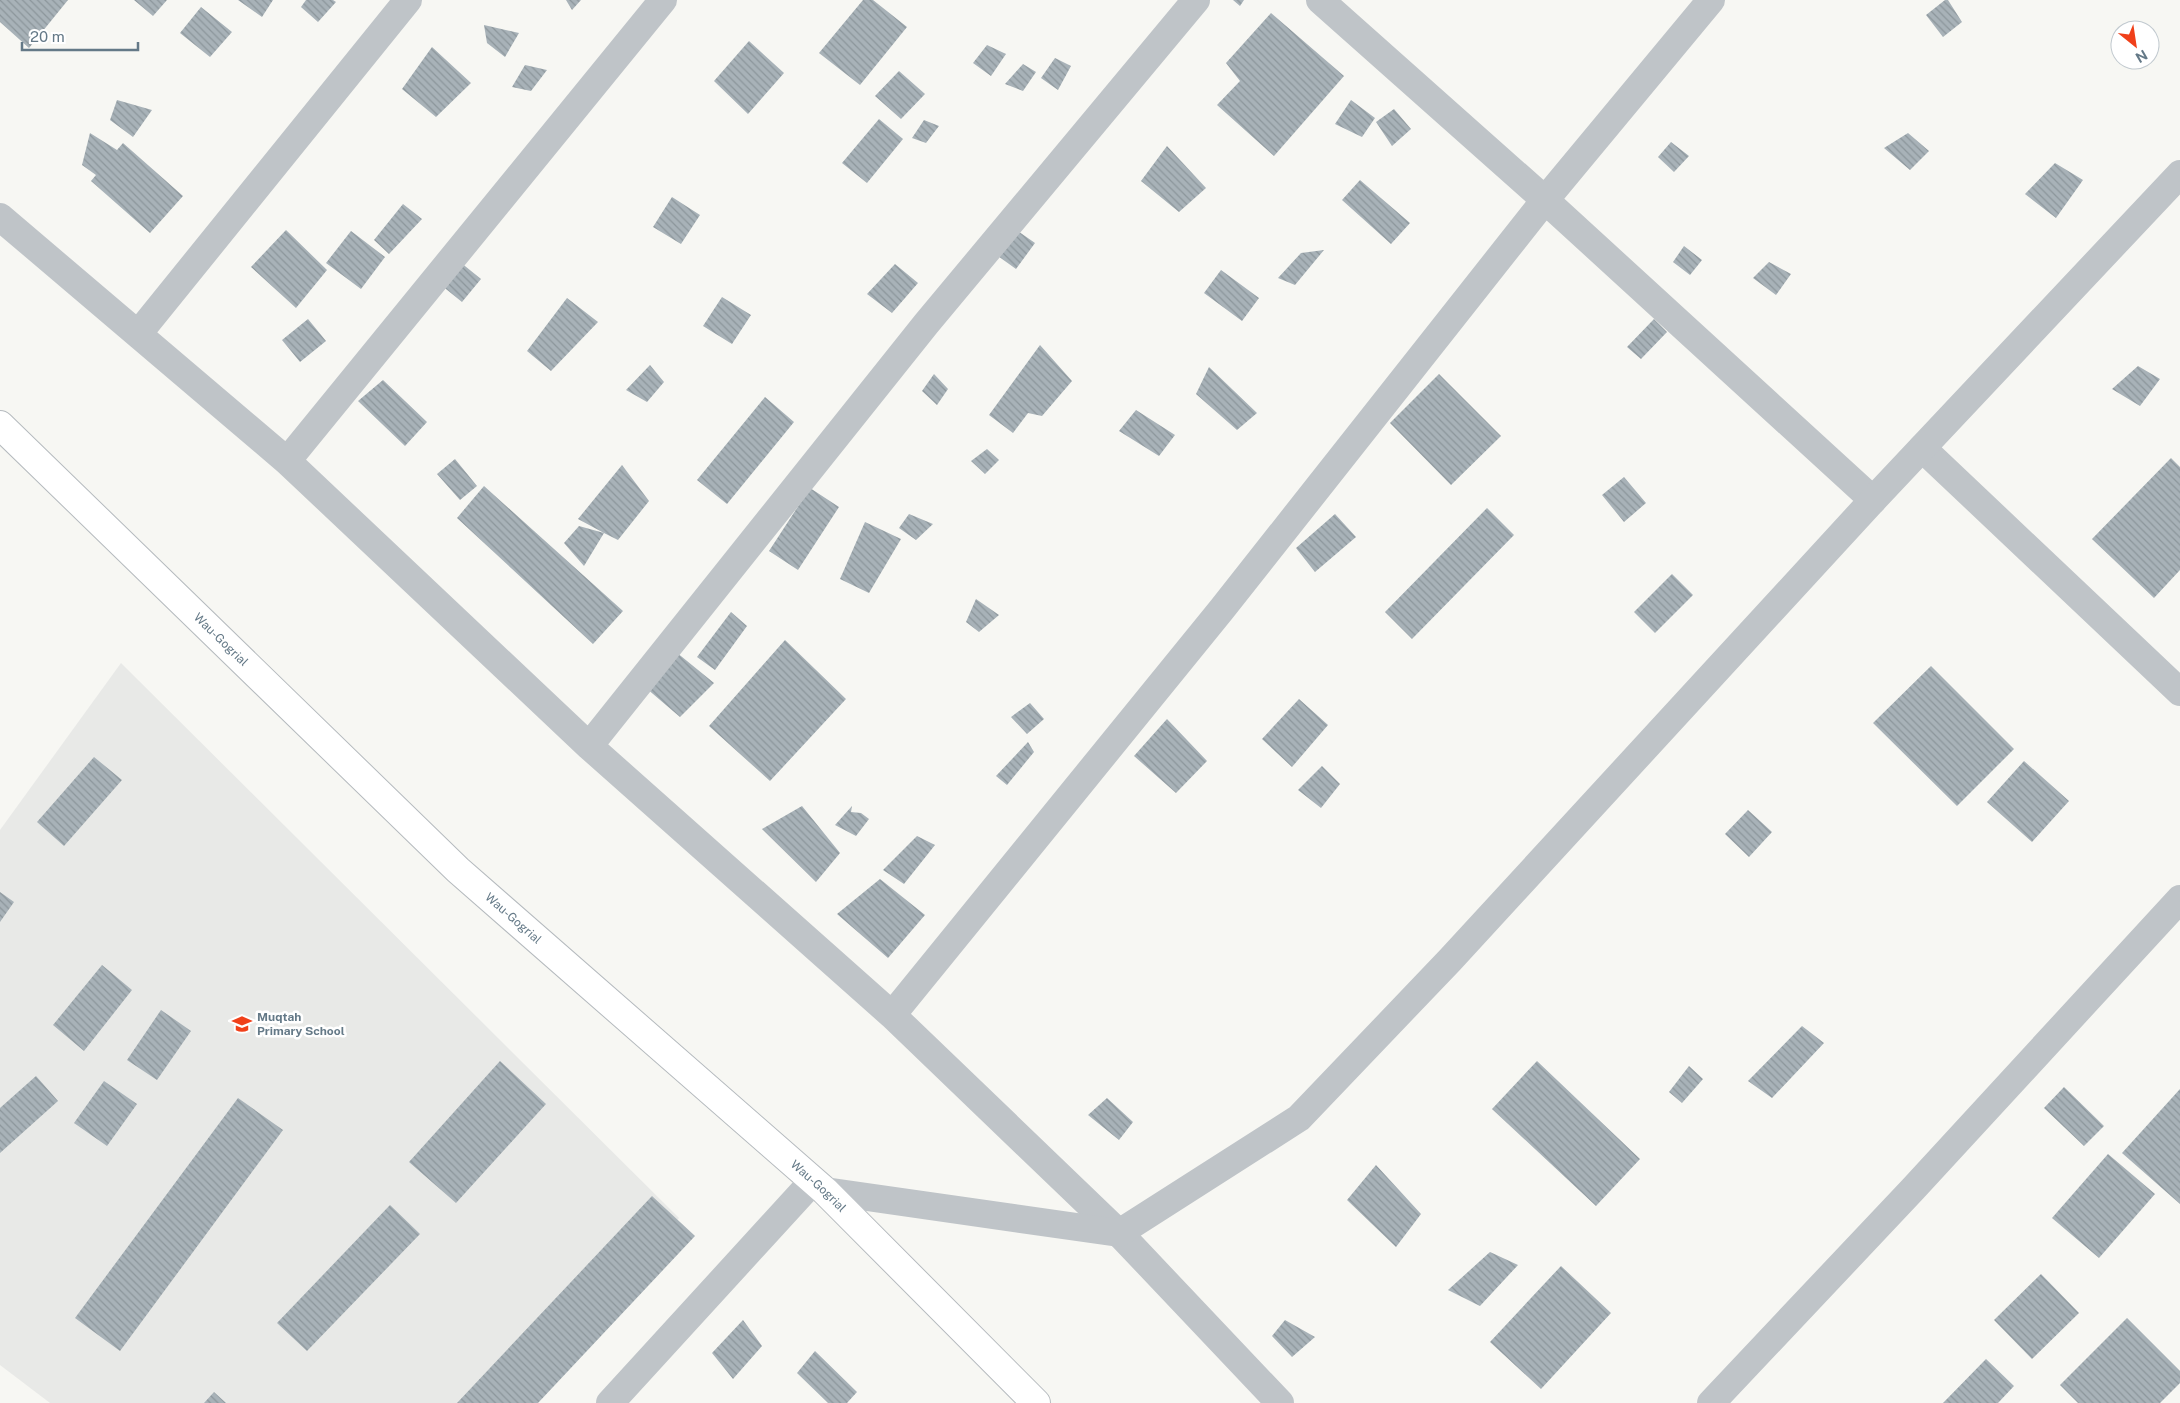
<svg xmlns="http://www.w3.org/2000/svg" width="2180" height="1403" font-family="'Public Sans',sans-serif">
  <style>
    .built { fill: #e8e9e7 }
    .building { fill: url(#building-back-hatch) }
    .lines { fill: none; stroke-linecap: round; stroke-linejoin: round }
    .primary-casing { stroke: #b5babe; stroke-width: 30 }
    .minor { stroke: #bfc4c8; stroke-width: 28 }
    .tertiary { stroke: #bfc4c8; stroke-width: 28 }
    .primary { stroke: #fff; stroke-width: 28 }
    .labels { text-anchor: middle; dominant-baseline: central; stroke-width: 5; stroke-linejoin: round; paint-order: stroke }
    .street-label { font-size: 12px; fill: #647987; stroke: #fff }
    .poi-label { font-size: 12px; font-weight: bold; fill: #647987; stroke: #fff; text-anchor: start }
  </style>
  <defs>
    <pattern id="building-back-hatch" width="6" height="6" patternUnits="userSpaceOnUse" patternTransform="scale(1.25)"><rect width="6" height="6" fill="#a8b2b8"/><path d="M-1 5l2 2M0 0l6 6M5-1l2 2" fill="none" stroke="#8c969b"/></pattern>
  </defs>
  <rect width="100%" height="100%" fill="#f7f7f3"/>
  <path class="built" d="M121 663 679 1218 509 1403H50L0 1365V830Z"/>
  <path class="building" d="M0 0H68L29 48 0 22Z
    M134 0H167L153 16Z
    M238 0H273L262 17Z
    M306 0H333L336 2 318 22 301 7Z
    M566 0H581L572 10Z
    M863 0H873L907 27 860 85 819 53Z
    M1233 0H1244L1240 6Z
    M1945 0H1948L1962 22 1943 37 1926 15Z
    M201 7 232 32 210 57 180 33Z
    M1271 13 1344 76 1274 156 1217 105 1240 81 1226 63Z
    M484 25 519 33 505 57 487 43Z
    M749 41 784 73 748 114 714 81Z
    M987 45 1006 54 991 76 973 63Z
    M432 47 471 83 436 117 402 89Z
    M1055 58 1071 66 1058 90 1041 78Z
    M1023 64 1036 72 1023 91 1005 84Z
    M525 65 547 70 531 91 512 87Z
    M899 71 925 94 901 119 875 96Z
    M117 100 152 110 133 137 110 120Z
    M1351 100 1375 118 1362 137 1335 124Z
    M1394 109 1411 129 1392 146 1376 122Z
    M879 119 903 139 867 183 842 163Z
    M924 120 939 126 926 143 912 138Z
    M90 133 117 150 123 143 183 196 150 233 91 181 96 175 82 165Z
    M1908 133 1929 151 1910 170 1884 148Z
    M1671 142 1689 156 1674 172 1658 157Z
    M1167 146 1206 188 1179 212 1141 181Z
    M2055 163 2083 180 2056 218 2025 194Z
    M1360 180 1410 223 1391 244 1342 200Z
    M672 197 700 215 681 244 653 227Z
    M403 204 422 219 389 254 374 240Z
    M1009 225 1035 243 1016 269 991 251Z
    M286 230 327 270 296 308 251 267Z
    M351 231 385 257 361 289 326 263Z
    M1684 246 1702 260 1690 275 1673 262Z
    M1324 250 1295 285 1278 278 1301 253Z
    M460 262 481 279 462 302 441 285Z
    M1769 262 1791 274 1776 295 1753 278Z
    M895 264 918 283 892 313 867 294Z
    M1221 270 1259 298 1242 321 1204 293Z
    M722 297 751 315 732 344 703 326Z
    M567 298 598 322 551 371 527 351Z
    M308 319 326 341 300 362 282 340Z
    M1654 319 1667 332 1641 359 1627 347Z
    M1040 345 1072 381 1042 416 1028 413 1013 433 989 415Z
    M650 365 664 382 647 402 626 390Z
    M2138 366 2160 379 2140 406 2112 389Z
    M1209 367 1257 413 1237 430 1196 394Z
    M934 374 948 389 937 405 922 391Z
    M1439 374 1501 436 1451 485 1390 423Z
    M383 380 427 422 405 446 358 401Z
    M765 397 794 422 727 504 697 480Z
    M1136 410 1175 435 1159 456 1119 431Z
    M987 449 999 460 985 474 971 461Z
    M2171 458 2180 467V570L2154 598 2092 539Z
    M455 459 477 486 460 500 437 474Z
    M622 465 649 501 618 540 604 533 584 566 564 543 579 526 604 533 578 519Z
    M1624 477 1646 503 1624 522 1602 495Z
    M484 486 623 611 593 644 457 518Z
    M810 488 839 507 798 570 769 551Z
    M1487 508 1514 535 1412 639 1385 612Z
    M909 514 933 524 916 540 899 528Z
    M1335 514 1356 537 1315 572 1296 548Z
    M865 522 901 539 869 593 840 579Z
    M1672 574 1693 595 1655 633 1634 612Z
    M976 599 999 615 979 632 966 622Z
    M731 612 747 626 715 670 697 657Z
    M785 640 846 699 770 781 709 726Z
    M676 652 714 683 680 717 646 688Z
    M1931 666 2014 749 1957 806 1873 723Z
    M1299 699 1328 725 1292 767 1262 739Z
    M1030 703 1044 719 1027 734 1011 717Z
    M1167 719 1207 761 1176 793 1134 756Z
    M1028 742 1034 752 1007 785 996 776Z
    M94 757 122 780 64 846 37 822Z
    M2024 761 2069 801 2032 842 1987 802Z
    M1322 766 1340 784 1321 808 1298 790Z
    M802 806 840 853 816 882 762 829Z
    M852 806 851 812 861 813 869 819 856 836 835 825Z
    M1748 810 1772 832 1749 857 1725 834Z
    M917 836 935 845 904 884 883 870Z
    M880 879 925 915 888 958 837 914Z
    M0 892 14 902 0 922Z
    M102 965 132 990 84 1051 53 1025Z
    M161 1010 191 1031 157 1080 127 1060Z
    M1802 1026 1824 1043 1772 1098 1748 1081Z
    M500 1061 546 1104 456 1203 409 1162Z
    M1537 1061 1640 1159 1596 1206 1492 1109Z
    M1689 1066 1703 1079 1682 1103 1669 1092Z
    M36 1076 58 1101 0 1153V1108Z
    M104 1081 137 1104 107 1146 74 1123Z
    M2064 1087 2104 1126 2084 1146 2044 1108Z
    M2180 1089V1204L2122 1153Z
    M238 1098 283 1130 120 1351 75 1318Z
    M1107 1098 1133 1122 1119 1140 1088 1115Z
    M2108 1154 2155 1194 2099 1258 2052 1218Z
    M1376 1165 1421 1214 1396 1247 1347 1200Z
    M652 1196 695 1236 538 1403H457Z
    M390 1205 420 1234 307 1351 277 1323Z
    M1490 1252 1518 1265 1480 1306 1448 1290Z
    M1561 1266 1611 1313 1541 1389 1490 1342Z
    M2041 1274 2079 1313 2032 1359 1994 1320Z
    M2127 1318 2180 1371V1383L2160 1403H2078L2060 1385Z
    M743 1320 762 1346 733 1379 712 1353Z
    M1285 1320 1315 1337 1292 1357 1272 1336Z
    M815 1351 857 1392 847 1403H828L797 1373Z
    M1986 1359 2014 1386 1998 1403H1943Z
    M214 1392 226 1403H204Z"/>
  <g class="lines">
    <defs>
      <g id="primary">
        <path id="s1" d="M0 425 458 870 825 1191 1036 1403"/>
      </g>
    </defs>
    <use href="#primary" class="primary-casing"/>
    <path class="minor" d="M1320 0 1545 200 1873 500
      M0 217 287 461 589 746 892 1015 1119 1233 1280 1403
      M138 334 408 0
      M1922 448 2180 692
      M287 461 663 0
      M589 746 926 324 1196 0
      M892 1015 1222 609 1545 200 1711 0
      M610 1403 813 1181
      M1711 1403 1913 1189 2180 899"/>
    <path class="tertiary" d="M825 1191 1119 1233 1299 1118 1450 960 1873 500 2180 174"/>
    <use href="#primary" class="primary"/>
  </g>
  <defs>
    <symbol id="school-bare" viewBox="-9 -9 18 18"><path d="M0-5L7-2L0 1L-7-2ZM-4 1L0 2.5L4 1V4Q0 6-4 4Z" fill="#f0401a" stroke="#fff" stroke-width="2.5" paint-order="stroke"/></symbol>
  </defs>
  <g fill-rule="evenodd">
    <use href="#school-bare" x="228" y="1010" width="28" height="28"/>
  </g>
  <g class="labels">
    <g class="street-label">
      <text stroke="none"><textPath href="#s1" startOffset="308">Wau-Gogrial</textPath></text>
      <text stroke="none"><textPath href="#s1" startOffset="712">Wau-Gogrial</textPath></text>
      <text stroke="none"><textPath href="#s1" startOffset="1118">Wau-Gogrial</textPath></text>
    </g>
    <g class="poi-label">
      <text x="257" y="1017">Muqtah<tspan x="257" dy="14">Primary School</tspan></text>
    </g>
  </g>
  <g transform="translate(2135 45) rotate(150)"><circle r="24" fill="#ffffff" stroke="#c1c9cf"/>
  <path d="M0-4L9 19L0 12L-9 19Z" fill="#f0401a"/>
  <text y="-8" font-size="14" font-weight="bold" text-anchor="middle" fill="#647987">N</text>
  </g>
  <path d="M22 42v8h116v-8" fill="none" stroke="#647987" stroke-width="2.5"/>
  <text x="30" y="42" font-size="15" fill="#647987" stroke="#ffffff" stroke-width="4" paint-order="stroke">20 m</text>
</svg>
